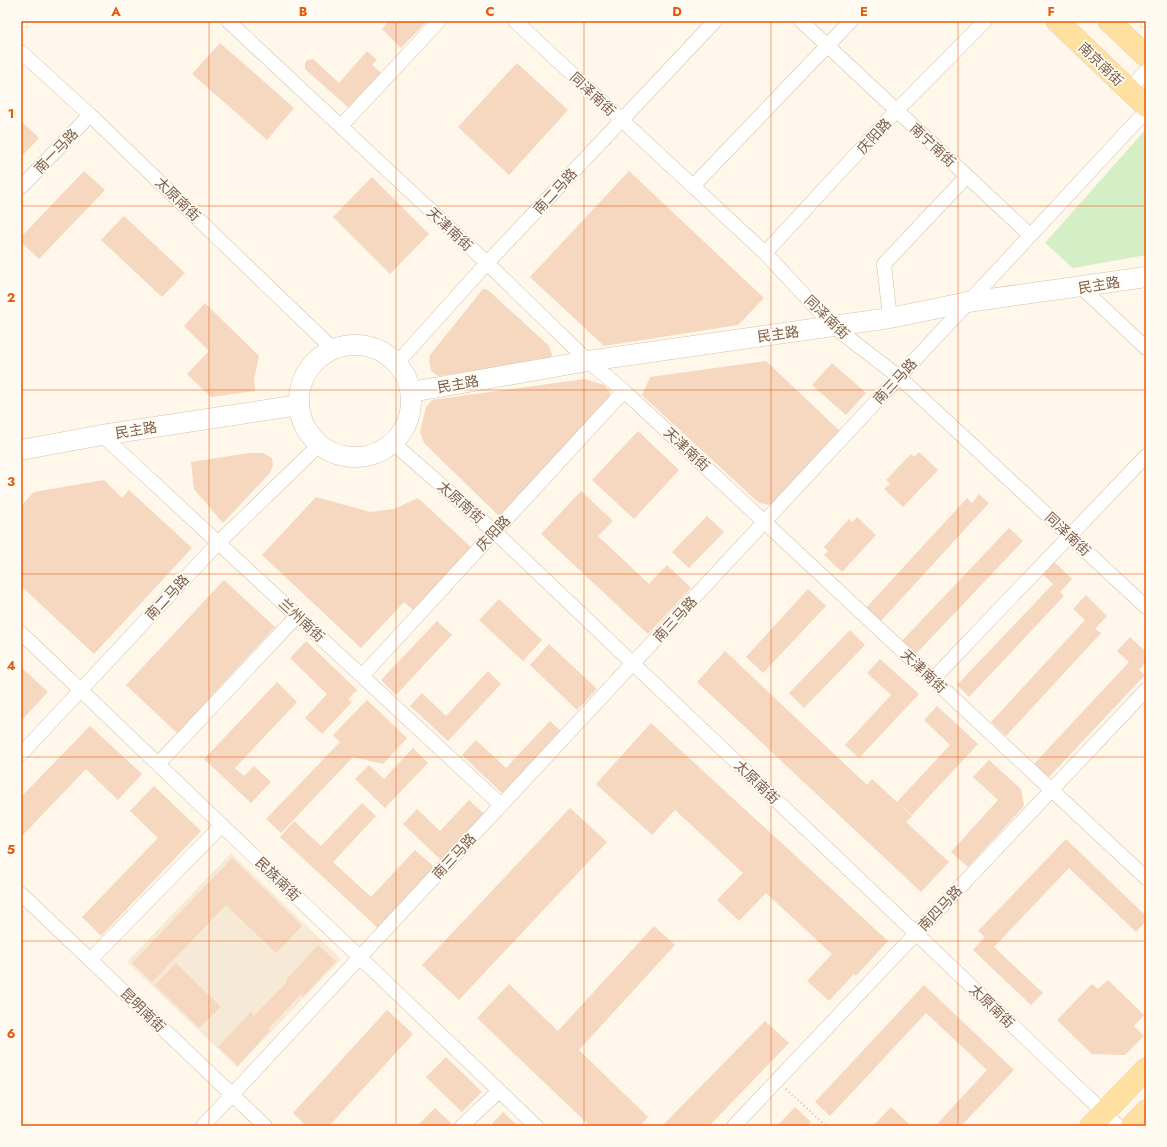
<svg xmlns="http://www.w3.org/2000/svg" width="1167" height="1147" font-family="Jost,'Noto Sans SC',sans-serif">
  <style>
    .residential { fill: #f6ead7 }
    .green { fill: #d4eec6 }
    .building { fill: #f6d7bf }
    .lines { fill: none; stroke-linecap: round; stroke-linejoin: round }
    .street-casing { stroke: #d2bfad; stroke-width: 15 }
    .secondary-casing { stroke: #d8c2ad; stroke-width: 21 }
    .primary-casing { stroke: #ddd5d0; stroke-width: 23 }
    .path { stroke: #dcbba1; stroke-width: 2; stroke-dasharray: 1 3; stroke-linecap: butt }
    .street { stroke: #fff; stroke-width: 14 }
    .secondary { stroke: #fff; stroke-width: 20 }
    .primary { stroke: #ffe0a0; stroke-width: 22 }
    .grid { fill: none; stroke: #e8590c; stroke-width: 1; stroke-opacity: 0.55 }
    .labels { text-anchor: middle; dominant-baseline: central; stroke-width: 3.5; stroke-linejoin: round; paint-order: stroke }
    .street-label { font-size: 14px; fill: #7c5e4a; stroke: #fffaf2 }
    .neatline { fill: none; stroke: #e8590c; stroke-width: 1.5 }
    .grid-label { font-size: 13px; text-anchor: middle; font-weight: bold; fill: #e8590c }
  </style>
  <rect width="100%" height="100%" fill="#fef7ea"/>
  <path class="residential" d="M231 853 341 959 237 1067 127 962Z"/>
  <path class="green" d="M1146 129V255L1073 268 1045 243Z"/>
  <path class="building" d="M389 21H427L401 48 382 29Z
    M220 43 294 108 267 140 192 74Z
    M367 51 377 60 372 65 382 74 350 109 305 69V64L307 60 313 59 339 83Z
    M517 63 568 110 509 175 458 127Z
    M21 121 39 138 21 157Z
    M84 171 105 190 39 259 21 242V237Z
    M629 171 764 298 738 325 604 346 530 277Z
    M372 177 429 234 390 274 333 217Z
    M124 216 185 273 162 297 101 240Z
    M483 289 488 290 549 346 552 355 548 361 438 376 431 371 429 361 430 355Z
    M205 303 259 356 254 380 255 391 211 397 187 374 209 351 184 326Z
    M766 361 844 435 777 506 759 503 642 395 650 377Z
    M832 363 866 393 846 415 812 385Z
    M585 379 604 385 610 392 609 403 500 517 424 443 420 432 426 407 432 400Z
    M638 431 679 470 634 519 592 480Z
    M919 452 938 470 903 507 884 489 890 484 886 480 911 454 914 457Z
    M249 453H263L272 458 273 465 270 473 223 523 194 489 191 462Z
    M104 480 122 498 129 490 192 548 94 654 21 586V502L23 504 34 492Z
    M581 491 613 521 598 536 649 584 667 565 691 588 648 634 541 534Z
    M979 494 989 503 881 621 866 608 967 498 972 503Z
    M316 497 370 512 394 509 418 498 473 549 415 612 404 602 361 648 262 555Z
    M707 516 724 532 689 568 672 552Z
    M857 517 876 535 842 572 824 555 828 551 824 547 849 519 852 522Z
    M1009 528 1023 541 913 657 899 644Z
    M1051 559 1072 579 1060 592 1064 596 969 697 957 685 1053 584 1039 571Z
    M224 580 275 627 177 733 126 685Z
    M808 589 826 606 763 673 746 657Z
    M1086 595 1107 616 1095 629 1101 633 1006 736 991 722 1085 620 1073 609Z
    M499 599 542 640 523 661 479 620Z
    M437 621 452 635 396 695 381 680Z
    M850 630 865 645 804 708 789 693Z
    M1130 637 1146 652V662L1139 670 1145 675 1049 777 1034 764 1129 662 1117 651Z
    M306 641 357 690 348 699 352 702 322 734 305 718 327 694 290 658Z
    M549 644 597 689 577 710 530 665Z
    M725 651 867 785 872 779 912 816 906 822 949 862 921 892 697 682Z
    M880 659 919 694 859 758 845 745 891 695 867 673Z
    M21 667 48 692 21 721Z
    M488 671 501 684 448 741 410 706 422 693 446 716Z
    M277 682 297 702 235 768 244 776 254 766 271 782 251 803 204 759Z
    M367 700 407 738 383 764 353 757 281 833 266 819 340 742 333 735Z
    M937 706 978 744 912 815 897 802 950 745 924 720Z
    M550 721 565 735 506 797 462 755 476 740 506 768Z
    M651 723 888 941 856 976 854 974 829 1001 807 981 832 954 766 893 739 921 717 900 743 873 675 810 652 835 596 784Z
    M90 726 142 774 118 800 86 769 21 837V797Z
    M413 748 428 763 385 808 355 779 369 765 384 779Z
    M989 760 1021 789 1024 806 968 867 951 852 998 800 973 777Z
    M154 786 201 831 101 936 82 917 158 838 130 811Z
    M469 800 484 814 441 860 403 824 417 809 440 831Z
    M362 803 376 816 333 862 371 897 415 850 438 870 381 931 280 837 294 821 321 846Z
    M570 808 607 842 459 1000 422 965Z
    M1066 839 1146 916V921L1136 932 1069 868 994 947 1043 993 1031 1005 973 950 985 937 978 931Z
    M232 858 302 926 276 953 226 905 152 982 132 963Z
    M654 926 675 945 579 1050 648 1117 640 1126H590L477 1018 509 984 558 1031Z
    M318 945 336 961 303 997 301 994 268 1029 270 1031 238 1066 218 1047 251 1012 254 1016 287 982 286 980Z
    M176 963 221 1007 199 1028 155 985Z
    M1108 980 1144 1015 1134 1026 1144 1036 1125 1055 1092 1054 1057 1020 1092 984 1098 989Z
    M924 985 1014 1070 961 1126H941L938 1123 987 1070 926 1013 830 1116 815 1102Z
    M387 1010 413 1034 329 1126H306L293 1113Z
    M765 1021 789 1043 709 1126H662Z
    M446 1057 482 1092 462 1112 426 1077Z
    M795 1107 811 1122 808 1126H777Z
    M891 1107 911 1126H873Z
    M435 1108 451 1123 448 1126H417Z
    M503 1112 518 1126H490Z"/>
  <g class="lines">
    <defs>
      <path id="street" d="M228 21 487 263 588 361 624 391 1146 878
        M515 21 765 253 833 326 899 377 1146 607
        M801 21 1030 235
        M21 52 90 115 333 349
        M1129 90 1146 71
        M341 126 439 21
        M693 186 851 21
        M21 187 90 115
        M765 253 897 110 985 21
        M1081 287 1146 348
        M890 318 884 264 967 176
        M397 363 487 263 715 21
        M102 435 501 805
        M393 443 495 532 1118 1126
        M21 633 536 1126
        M362 676 624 391
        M933 679 1146 456
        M21 754 218 543 319 445
        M158 764 297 616
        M21 894 265 1126
        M90 960 222 825
        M203 1126 1146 111
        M462 1126 499 1091
        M734 1126 1146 690"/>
      <path id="secondary" d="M299 401a56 56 0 1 1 112 0a56 56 0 1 1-112 0Z
        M411 392 588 361 890 318 968 302 1146 277
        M21 450 102 435 299 405"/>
      <path id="primary" d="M1057 21 1146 106
        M1109 21 1146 56
        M1091 1126 1146 1069
        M1132 1126 1146 1111"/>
    </defs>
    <use href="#street" class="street-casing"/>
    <use href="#secondary" class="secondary-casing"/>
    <use href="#primary" class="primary-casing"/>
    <path class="path" d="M786 1089 826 1126"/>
    <use href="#street" class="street"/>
    <use href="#secondary" class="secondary"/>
    <use href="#primary" class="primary"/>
  </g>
  <path class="grid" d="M209 21V1126M396 21V1126M584 21V1126M771 21V1126M958 21V1126M21 206H1146M21 390H1146M21 574H1146M21 757H1146M21 941H1146"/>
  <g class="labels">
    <g class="street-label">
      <text transform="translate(1101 64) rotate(44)">南京南街</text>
      <text transform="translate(593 94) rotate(43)">同泽南街</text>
      <text transform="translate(874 136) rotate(-47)">庆阳路</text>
      <text transform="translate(933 145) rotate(43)">南宁南街</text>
      <text transform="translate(56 151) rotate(-46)">南一马路</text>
      <text transform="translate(555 191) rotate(-47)">南二马路</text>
      <text transform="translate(178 199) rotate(44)">太原南街</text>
      <text transform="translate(450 229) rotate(43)">天津南街</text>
      <text transform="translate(1099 285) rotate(-9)">民主路</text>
      <text transform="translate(827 317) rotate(44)">同泽南街</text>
      <text transform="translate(778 334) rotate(-8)">民主路</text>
      <text transform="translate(895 381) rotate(-47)">南三马路</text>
      <text transform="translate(458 384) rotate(-10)">民主路</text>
      <text transform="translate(136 430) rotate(-9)">民主路</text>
      <text transform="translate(687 449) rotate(43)">天津南街</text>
      <text transform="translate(461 502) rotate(41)">太原南街</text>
      <text transform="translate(493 533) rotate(-47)">庆阳路</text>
      <text transform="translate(1068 534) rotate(43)">同泽南街</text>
      <text transform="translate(167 597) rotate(-47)">南二马路</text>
      <text transform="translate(675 619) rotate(-47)">南三马路</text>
      <text transform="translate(302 620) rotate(43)">兰州南街</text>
      <text transform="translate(924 671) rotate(43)">天津南街</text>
      <text transform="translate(757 782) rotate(44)">太原南街</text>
      <text transform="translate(454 856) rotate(-47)">南三马路</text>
      <text transform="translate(278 879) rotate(44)">民族南街</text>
      <text transform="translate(940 908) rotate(-47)">南四马路</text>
      <text transform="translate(992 1006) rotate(44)">太原南街</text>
      <text transform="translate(143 1010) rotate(44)">昆明南街</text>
    </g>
  </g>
  <rect width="1167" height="1147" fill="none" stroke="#fffaf2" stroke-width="44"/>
  <rect x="22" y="22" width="1123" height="1103" class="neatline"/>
  <g class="grid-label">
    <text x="116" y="16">A</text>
    <text x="303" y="16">B</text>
    <text x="490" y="16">C</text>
    <text x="677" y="16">D</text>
    <text x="864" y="16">E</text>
    <text x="1051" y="16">F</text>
    <text x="11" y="118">1</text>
    <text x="11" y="302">2</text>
    <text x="11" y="486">3</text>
    <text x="11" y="670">4</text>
    <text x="11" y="854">5</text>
    <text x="11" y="1038">6</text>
  </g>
</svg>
